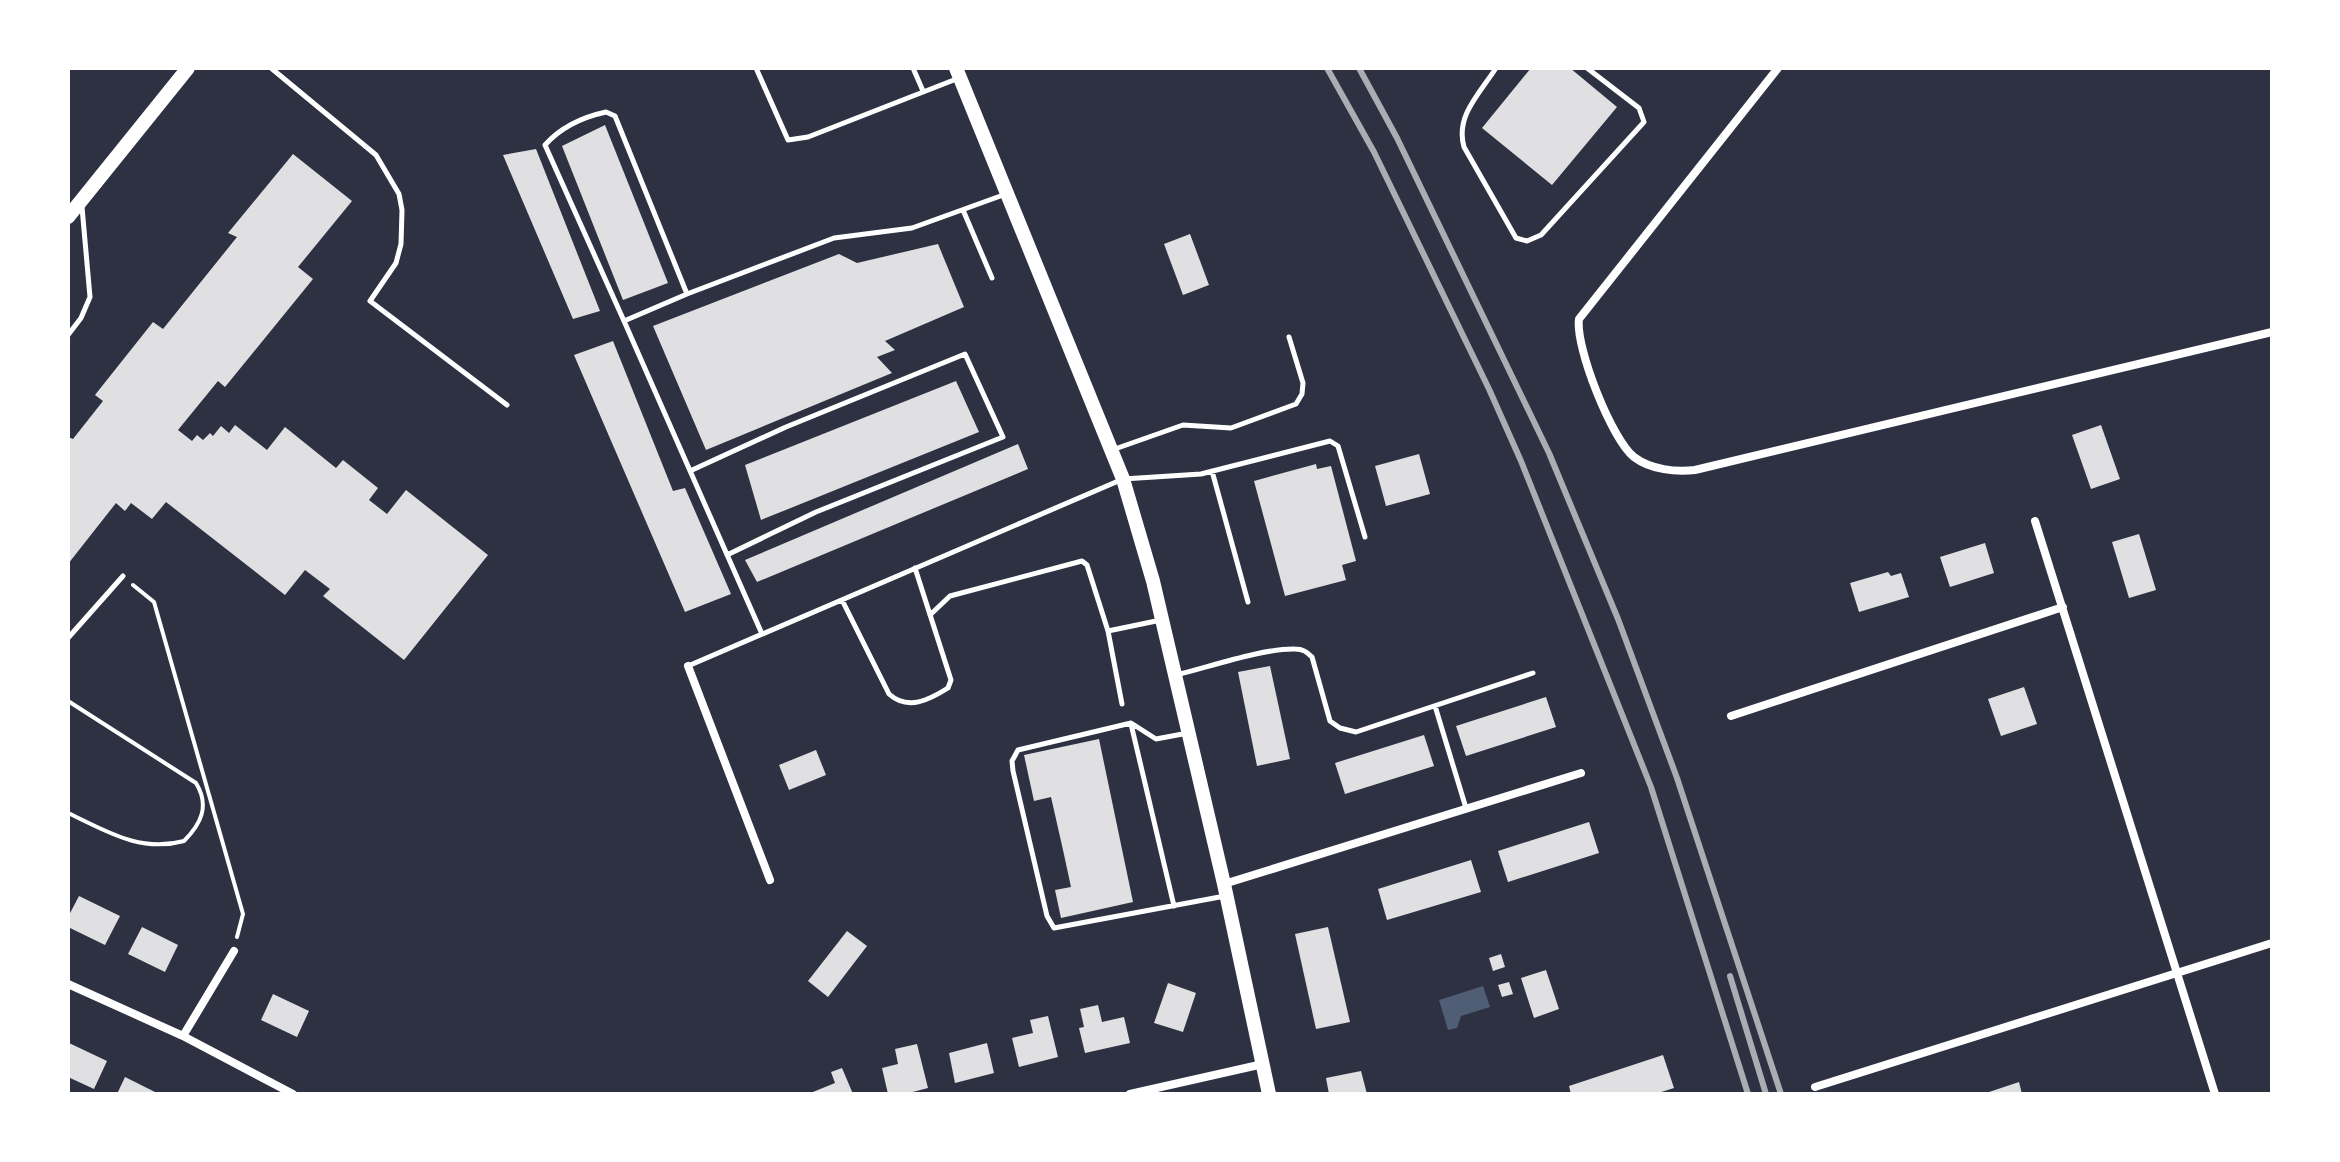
<svg xmlns="http://www.w3.org/2000/svg" width="2340" height="1162" font-family="'DejaVu Sans',sans-serif">
  <style>
    .water { fill: #4f5d75 }
    .building { fill: #e0e0e3 }
    .lines { fill: none; stroke-linecap: round; stroke-linejoin: round }
    .path { stroke: #fff; stroke-width: 4 }
    .service { stroke: #fff; stroke-width: 5 }
    .minor { stroke: #fff; stroke-width: 8 }
    .secondary { stroke: #fff; stroke-width: 14 }
    .rail { stroke: #abadb3; stroke-width: 6 }
  </style>
  <rect width="100%" height="100%" fill="#2d3142"/>
  <path class="water" d="M1483 986 1490 1007 1461 1016 1457 1028 1448 1030 1439 1000Z"/>
  <path class="building" d="M1531 68H1570L1617 107 1552 185 1482 128Z
    M605 125 668 283 623 300 562 146Z
    M536 149 600 311 573 319 503 155Z
    M293 154 352 201 298 267 313 279 225 387 218 381 178 430 192 441 197 435 203 440 210 433 213 436 221 426 229 433 235 425 267 450 285 427 336 468 343 460 378 488 369 500 387 514 406 490 488 555 404 660 323 596 330 589 305 570 285 595 166 502 152 519 131 503 125 511 116 503 68 564V437L73 439 103 401 95 395 153 322 163 329 237 237 228 233Z
    M1190 234 1209 285 1183 295 1164 244Z
    M938 244 964 307 885 341 895 350 877 357 892 373 706 450 653 326 839 254 857 263Z
    M613 341 673 491 685 488 731 594 685 612 574 355Z
    M956 381 979 432 761 520 745 465Z
    M2101 425 2120 479 2091 489 2072 435Z
    M1018 444 1028 469 757 582 745 560Z
    M1419 454 1430 494 1386 506 1375 466Z
    M1316 464 1317 469 1331 466 1356 561 1342 565 1346 580 1285 596 1254 481Z
    M2139 534 2156 590 2129 598 2112 542Z
    M1985 543 1994 573 1950 587 1940 557Z
    M1888 572 1891 576 1901 573 1909 597 1859 612 1850 583Z
    M1270 666 1290 759 1257 766 1238 672Z
    M2024 687 2037 724 2001 736 1988 699Z
    M1546 697 1556 727 1466 756 1456 726Z
    M1424 735 1434 766 1345 794 1335 763Z
    M1099 739 1133 902 1061 918 1055 890 1071 887 1063 850 1051 797 1034 801 1024 755Z
    M816 750 826 775 789 790 779 765Z
    M1589 822 1599 853 1508 882 1498 851Z
    M1471 860 1481 892 1387 920 1378 889Z
    M79 896 120 916 105 945 68 927V917Z
    M142 927 178 945 165 972 128 954Z
    M1328 927 1350 1022 1316 1029 1295 934Z
    M847 931 867 946 828 997 808 981Z
    M1501 954 1505 967 1493 971 1489 958Z
    M1546 970 1559 1009 1534 1018 1521 978Z
    M1509 982 1513 994 1502 997 1498 985Z
    M1168 983 1196 993 1183 1032 1154 1023Z
    M273 994 309 1011 297 1037 261 1020Z
    M1098 1005 1102 1022 1124 1017 1130 1043 1085 1053 1079 1028 1084 1027 1080 1009Z
    M1048 1016 1058 1057 1019 1067 1012 1038 1033 1033 1030 1020Z
    M69 1043 107 1061 94 1089 68 1077Z
    M987 1043 994 1073 955 1083 949 1053Z
    M917 1044 928 1088 905 1094H888L882 1068 898 1064 895 1049Z
    M1663 1055 1674 1088 1655 1094H1571L1569 1086Z
    M842 1068 853 1094H808L835 1083 831 1072Z
    M1361 1071 1367 1094H1329L1326 1078Z
    M125 1077 159 1094H117Z
    M2019 1082 2022 1094H1986V1093Z"/>
  <g class="lines">
    <path class="path" d="M133 585 154 602 243 914 237 937
      M68 701 196 783C210 806 201 824 184 841 140 853 106 831 68 813"/>
    <path class="service" d="M271 68 376 155 399 194 402 210 401 244 396 263 370 301 507 405
      M756 68 788 140 808 137 959 78
      M913 68 923 91
      M1496 68C1480 93 1455 116 1464 147L1516 238 1527 241 1541 235 1644 122 1639 108 1587 68
      M963 210 992 278
      M624 321 545 145C561 127 583 117 606 112L615 116 687 294
      M68 335 81 318 90 297 82 207
      M1112 450 1183 425 1231 428 1296 404 1302 394 1303 383 1289 337
      M690 471 786 427 965 354 1003 437 816 512 727 555
      M1212 471 1248 602
      M842 600 889 694C908 711 929 700 948 688L951 680 915 568
      M930 615 950 596 1082 561 1087 565 1108 631 1161 620
      M1108 631 1122 704
      M762 634 624 321 687 294 834 238 912 228 1006 194
      M68 638 123 576
      M688 666 1123 479 1201 474 1330 441 1338 446 1365 537
      M1176 675C1209 667 1264 648 1295 649 1303 649 1307 652 1312 657L1330 721 1340 728 1356 732 1533 673
      M1435 706 1466 808
      M1131 724 1174 906
      M1188 733 1156 739 1131 723 1018 750 1012 761 1013 771 1047 916 1054 928 1225 896"/>
    <path class="minor" d="M1778 68 1579 319C1575 347 1612 440 1634 457 1651 470 1676 472 1695 470L2272 332
      M2035 521 2215 1094
      M688 666 770 880
      M1731 716 2063 607
      M1224 884 1581 773
      M68 984 183 1036 293 1094
      M183 1036 234 951
      M1815 1087 2272 943
      M1130 1094 1263 1064"/>
    <path class="secondary" d="M956 68 1123 479 1153 581 1224 884 1269 1094
      M68 217 188 68"/>
    <path class="rail" d="M1327 68 1374 152 1489 389 1521 461 1651 787 1748 1094
      M1359 68 1397 138 1549 453 1618 619 1677 778 1781 1094
      M1730 976 1766 1094"/>
  </g>
  <rect width="2340" height="1162" fill="none" stroke="#ffffff" stroke-width="140"/>
</svg>
